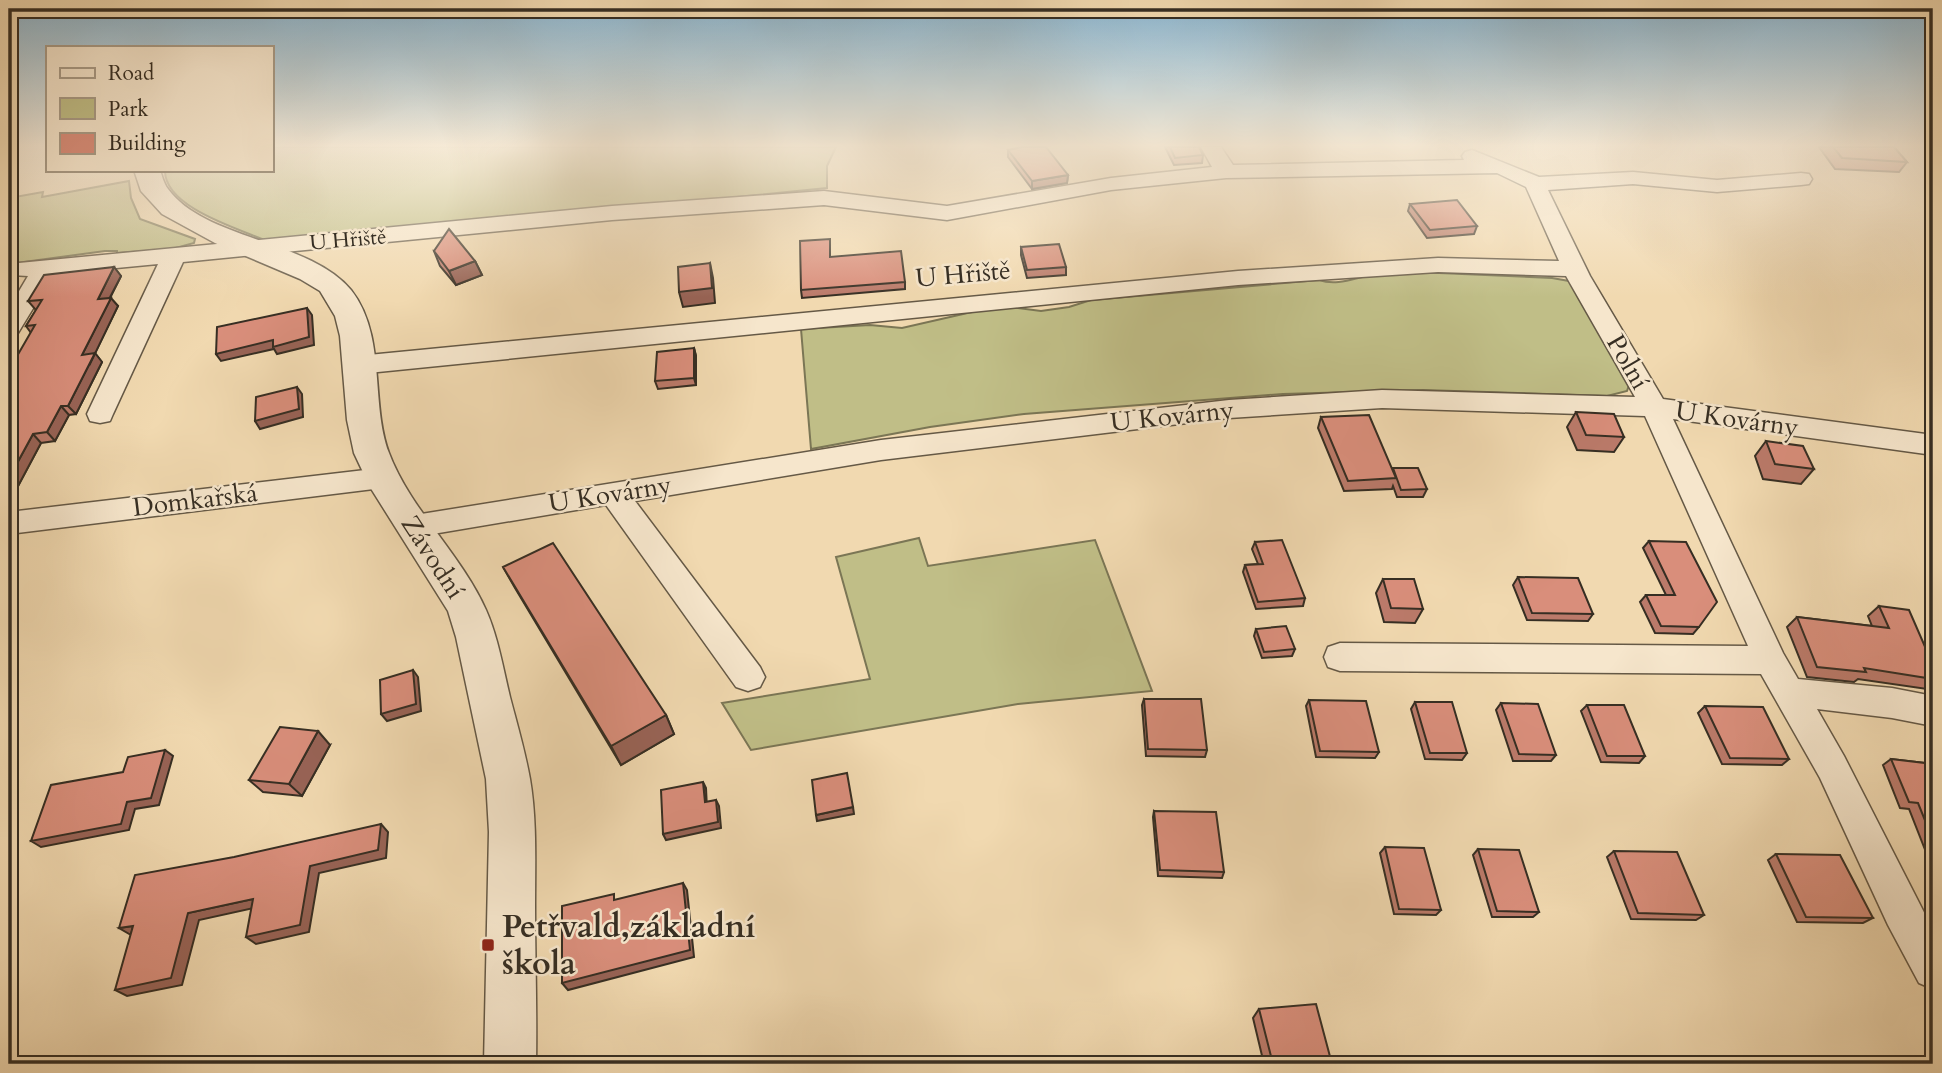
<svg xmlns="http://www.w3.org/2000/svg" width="1942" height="1073" font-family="Cardo,serif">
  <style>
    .green { fill: #c0be87; stroke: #7b7655; stroke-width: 2 }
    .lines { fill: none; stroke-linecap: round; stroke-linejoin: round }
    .minor-casing { stroke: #655946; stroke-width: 3 }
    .tertiary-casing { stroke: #655946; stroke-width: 3 }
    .minor { fill: #f6e6cc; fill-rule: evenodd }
    .tertiary { fill: #f6e6cc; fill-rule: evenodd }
    .wall { fill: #bb7a6a; stroke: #362e23; stroke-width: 2 }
    .shaded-wall { fill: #986356; stroke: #362e23; stroke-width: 2 }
    .building { fill: #d98e7b; stroke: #362e23; stroke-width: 2 }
    .poi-dot { fill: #8f2418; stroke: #f6e6cc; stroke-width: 2.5 }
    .labels { text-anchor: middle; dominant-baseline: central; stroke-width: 5; stroke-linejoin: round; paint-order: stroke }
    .far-street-label { font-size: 21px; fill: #362e23; stroke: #f6e6cc }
    .street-label { font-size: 26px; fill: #362e23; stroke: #f6e6cc }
    .near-poi-label { font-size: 32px; font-weight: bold; fill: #362e23; stroke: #f6e6cc; text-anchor: start }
  </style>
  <rect width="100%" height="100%" fill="#f1d9b0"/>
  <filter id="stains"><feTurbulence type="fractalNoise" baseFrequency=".00286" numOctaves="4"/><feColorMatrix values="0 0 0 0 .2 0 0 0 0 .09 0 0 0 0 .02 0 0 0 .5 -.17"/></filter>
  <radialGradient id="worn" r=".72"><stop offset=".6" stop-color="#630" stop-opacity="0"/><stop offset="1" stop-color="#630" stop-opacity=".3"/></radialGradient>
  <path class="green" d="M271 147H836L827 166V188L274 244C244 230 164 209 165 170H271Z
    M129 181 131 198 140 219 195 239 194 243 172 249 117 253V251H105L9 264V198L43 192 42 197Z
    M1439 273 1552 278 1569 281 1580 290 1629 385 1627 391 1607 396 1423 390 1283 394 1024 414 930 427 811 449 801 329 870 325 902 328 985 309 1010 307 1041 311 1069 307 1091 300 1319 280C1339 287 1358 276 1378 274 1398 272 1419 273 1439 273Z
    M919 538 928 566 1095 540 1152 691 1018 704 751 750 722 703 870 679 836 557Z"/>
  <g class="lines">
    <defs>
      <path id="minor" d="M1201 147H1221L1233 165 1464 160 1462 156 1465 152 1472 150 1539 177 1633 172 1717 180 1801 173 1809 174 1812 179 1809 184 1801 185 1717 192 1633 184 1548 190 1590 276 1663 399 1933 435V455L1673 419 1783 653 1798 679 1892 688 1933 696V726L1892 718 1817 709 1844 756 1933 930V989L1919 983 1888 925 1820 778 1761 674 1340 671 1328 667 1324 657 1328 647 1340 643 1748 646 1645 416 1382 408 1229 418 881 460 635 501 760 667 765 677 760 687 748 691 736 687 606 505 415 537 405 534 400 526 405 518 415 515 881 440 1229 400 1382 390 1635 397 1566 276 1438 272 1238 285 358 374 349 371 345 365 349 359 358 356 1238 271 1438 258 1559 261 1526 187 1497 173 1226 178 1111 190 947 220 824 205 612 220 183 262 113 414 110 421 100 423 90 421 87 414 158 264 54 274 18 333 9 335V308L28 276 11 275V265L19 263 612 206 824 191 947 206 1111 178 1212 167Z
        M382 468 392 471 396 478 392 485 382 488 9 534V512Z"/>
      <path id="tertiary" d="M134 170H160C162 176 164 184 168 189 205 240 310 240 351 290 387 336 370 402 389 453 410 509 461 554 486 610 498 637 503 668 510 697 517 724 525 751 530 779 537 820 535 864 535 906 535 958 537 1011 536 1064H484L489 832 486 779 456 637 448 611 370 487 354 453 347 420 340 336 335 316 320 291 300 279 215 243 162 214 141 191Z"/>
    </defs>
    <use href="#minor" class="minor-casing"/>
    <use href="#tertiary" class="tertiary-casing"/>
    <use href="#minor" class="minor"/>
    <use href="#tertiary" class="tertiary"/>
  </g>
  <path class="wall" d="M1165 147H1199L1203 155 1202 163 1174 165Z
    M1819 147H1894L1907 162 1899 172 1835 169Z
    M1008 150 1068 175 1067 183 1032 189 1008 157Z
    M1410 204 1477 226 1474 234 1427 238 1408 211Z
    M1021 247 1066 267V275L1027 278 1021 255Z
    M434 251 475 261 482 275 456 285 440 266Z
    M831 257 905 282V289L802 298 801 290Z
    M114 267 121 276 110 298 118 306 95 353 102 362 76 414 69 415 55 441 41 443 9 503 31 333 26 326 36 310 28 301Z
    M694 348 696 356V385L658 389 655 381Z
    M1576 412 1624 437 1614 452 1577 450 1567 427Z
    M1321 417 1392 469 1427 489 1423 497H1397L1393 486 1392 489 1344 491 1318 428Z
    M1766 441 1814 469 1801 484 1763 479 1755 456Z
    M1649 541 1699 627 1693 634 1655 633 1640 602 1646 595H1666L1643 548Z
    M1255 542 1305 598 1303 606 1256 609 1243 572 1245 565 1258 564 1252 549Z
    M503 567 666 715 674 734 621 765 515 588Z
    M1518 577 1593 614 1588 621 1527 620 1513 585Z
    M1383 579 1423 609 1415 623 1384 622 1376 593Z
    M1879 606 1933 665V685L1927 689 1858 679 1854 682 1807 677 1787 627 1797 617 1872 626 1868 616Z
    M1256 629 1295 649 1292 656 1262 658 1254 636Z
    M1144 699 1207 750 1205 757 1146 756 1142 705Z
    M1309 700 1379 752 1375 758 1316 757 1306 706Z
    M1415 702 1467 753 1462 760 1425 759 1411 709Z
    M1501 703 1556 755 1551 761H1513L1496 710Z
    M1587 705 1645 756 1639 763 1601 762 1581 711Z
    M1705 706 1789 759 1782 765 1722 764 1698 713Z
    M330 745 302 796 263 792 249 780Z
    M1891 759 1933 764V870L1909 809 1900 808 1883 765Z
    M1154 811 1224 872 1222 878 1158 876 1153 817Z
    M1385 847 1441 910 1436 915 1394 914 1380 853Z
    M1478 849 1539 912 1533 917H1492L1473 855Z
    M1614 851 1704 915 1696 920 1631 919 1607 857Z
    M1776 854 1873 918 1863 923 1797 922 1768 860Z
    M1259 1009 1332 1064H1264L1253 1018Z"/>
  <path class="shaded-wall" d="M1068 175 1067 183 1032 189V181Z
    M475 261 482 275 456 285 449 271Z
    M710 263 713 278 715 303 683 307 679 292Z
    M114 267 121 276 105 307 98 299Z
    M111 298 118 306 90 364 82 355Z
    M307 308 312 315 314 345 277 354 274 349 221 361 216 354Z
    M694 348 696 356V385L694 378Z
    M95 353 102 362 76 414 68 406Z
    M297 387 302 394 303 417 260 429 255 421Z
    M61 406 69 415 55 441 47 432Z
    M33 434 41 443 9 503V478Z
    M413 670 418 677 421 711 387 721 381 714Z
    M666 715 674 734 621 765 611 746Z
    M318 731 330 745 302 796 289 784Z
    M165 750 173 756 159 805 135 809 129 830 41 847 31 841 127 802Z
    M703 782 706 788 707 809 705 802Z
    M716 800 719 806 721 828 666 840 663 834Z
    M853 807 854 814 817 821 816 815Z
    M381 824 388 832 386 858 319 873 309 932 256 944 246 937 310 866Z
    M683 883 687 890 694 957 568 990 562 983Z
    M253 899 263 906 199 920 182 985 127 996 115 990 188 913Z
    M133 926 131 935 119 928Z"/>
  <path class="building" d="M1022 147H1046L1068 175 1032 181 1008 150Z
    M1170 147H1199L1203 155 1175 158Z
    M1833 147H1894L1907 162 1842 158Z
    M1457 200 1477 226 1430 230 1410 204Z
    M449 229 475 261 449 271 434 251Z
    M830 239V257L901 251 905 282 801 290 800 241Z
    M1059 244 1066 267 1027 270 1021 247Z
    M710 263 712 288 679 292 678 267Z
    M114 267 98 299 111 298 82 355 95 353 68 406H61L47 432 33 434 9 478V370L35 325 26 326 42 300 28 301 44 275Z
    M307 308 309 337 273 347V340L216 354 217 327Z
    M694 348V378L655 381 657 352Z
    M297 387 299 409 255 421 256 397Z
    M1576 412 1614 414 1624 437 1586 435Z
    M1369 415 1396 478 1348 481 1321 417Z
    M1766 441 1803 446 1814 469 1775 464Z
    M1393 468H1418L1427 489 1401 490Z
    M1282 540 1305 598 1258 602 1245 565 1263 564 1255 542Z
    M1649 541 1686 542 1717 602 1699 627 1661 626 1646 595H1675Z
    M553 543 666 715 611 746 503 567Z
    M1518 577 1578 578 1593 614 1532 613Z
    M1383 579H1414L1423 609 1391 608Z
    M1879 606 1909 610 1933 665V679L1864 668 1866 672 1817 667 1797 617 1889 628Z
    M1286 626 1295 649 1264 652 1256 629Z
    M413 670 416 704 381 714 380 680Z
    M1144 699H1201L1207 750 1148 749Z
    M1309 700 1366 701 1379 752 1320 751Z
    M1415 702H1452L1467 753H1430Z
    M1501 703 1538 704 1556 755 1519 754Z
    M1587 705H1624L1645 756H1607Z
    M1705 706 1763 707 1789 759 1730 758Z
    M280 727 318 731 289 784 249 780Z
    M165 750 151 798 127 802 121 824 31 841 51 785 123 772 128 757Z
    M1891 759 1933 764V840L1918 803 1909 802Z
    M847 773 853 807 816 815 812 780Z
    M703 782 705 802 716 800 718 822 663 834 661 790Z
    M1154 811 1216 812 1224 872 1160 870Z
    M381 824 378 850 310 866 300 925 246 937 253 899 188 913 171 978 115 990 133 926 119 928 135 875 234 857Z
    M1385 847 1424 848 1441 910 1399 909Z
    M1478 849 1519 850 1539 912 1497 911Z
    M1614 851 1677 852 1704 915 1638 913Z
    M1776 854 1840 855 1873 918 1806 917Z
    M683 883 690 950 562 983V906L614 894V900Z
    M1316 1004 1332 1064H1273L1259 1009Z
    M1933 1059V1064H1889L1888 1063Z
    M1815 1060 1818 1064H1769Z"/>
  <linearGradient id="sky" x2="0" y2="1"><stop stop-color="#89b6d2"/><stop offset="0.49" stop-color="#f9eedb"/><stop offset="1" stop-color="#f9eedb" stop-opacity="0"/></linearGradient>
  <rect width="1942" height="297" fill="url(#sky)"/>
  <rect class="poi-dot" x="481" y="938" width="14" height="14" rx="3.5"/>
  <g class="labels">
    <g class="far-street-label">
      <text transform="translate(348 240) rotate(-5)">U Hřiště</text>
    </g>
    <g class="street-label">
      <text transform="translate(963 274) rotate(-5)">U Hřiště</text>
      <text transform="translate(1628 362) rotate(60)">Polní</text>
      <text transform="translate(1172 416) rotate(-6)">U Kovárny</text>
      <text transform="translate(1737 419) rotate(8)">U Kovárny</text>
      <text transform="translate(610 494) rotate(-9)">U Kovárny</text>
      <text transform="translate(195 500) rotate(-7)">Domkařská</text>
      <text transform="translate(433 557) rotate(57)">Závodní</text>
    </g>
    <g class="near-poi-label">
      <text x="502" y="927">Petřvald,základní<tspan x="502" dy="37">škola</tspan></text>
    </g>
  </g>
  <rect width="1942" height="1073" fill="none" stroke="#f1d9b0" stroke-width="35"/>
  <rect x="10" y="10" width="1921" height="1052" fill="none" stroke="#362e23" stroke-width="3.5"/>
  <rect x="18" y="18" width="1907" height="1038" fill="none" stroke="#362e23" stroke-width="2"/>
  <rect x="46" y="46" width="228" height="126" fill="#f6e6cc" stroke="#a99c88" stroke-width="2"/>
  <rect x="60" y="68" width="35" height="10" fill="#f6e6cc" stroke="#a99c88" stroke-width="2"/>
  <text x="108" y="80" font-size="21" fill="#362e23">Road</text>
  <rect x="60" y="98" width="35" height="21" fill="#c0be87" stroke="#a99c88" stroke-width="2"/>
  <text x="108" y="116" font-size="21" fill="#362e23">Park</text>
  <rect x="60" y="133" width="35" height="21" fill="#d98e7b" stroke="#a99c88" stroke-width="2"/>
  <text x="108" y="150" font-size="21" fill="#362e23">Building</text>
  <rect width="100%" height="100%" filter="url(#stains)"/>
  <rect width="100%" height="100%" fill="url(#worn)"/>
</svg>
